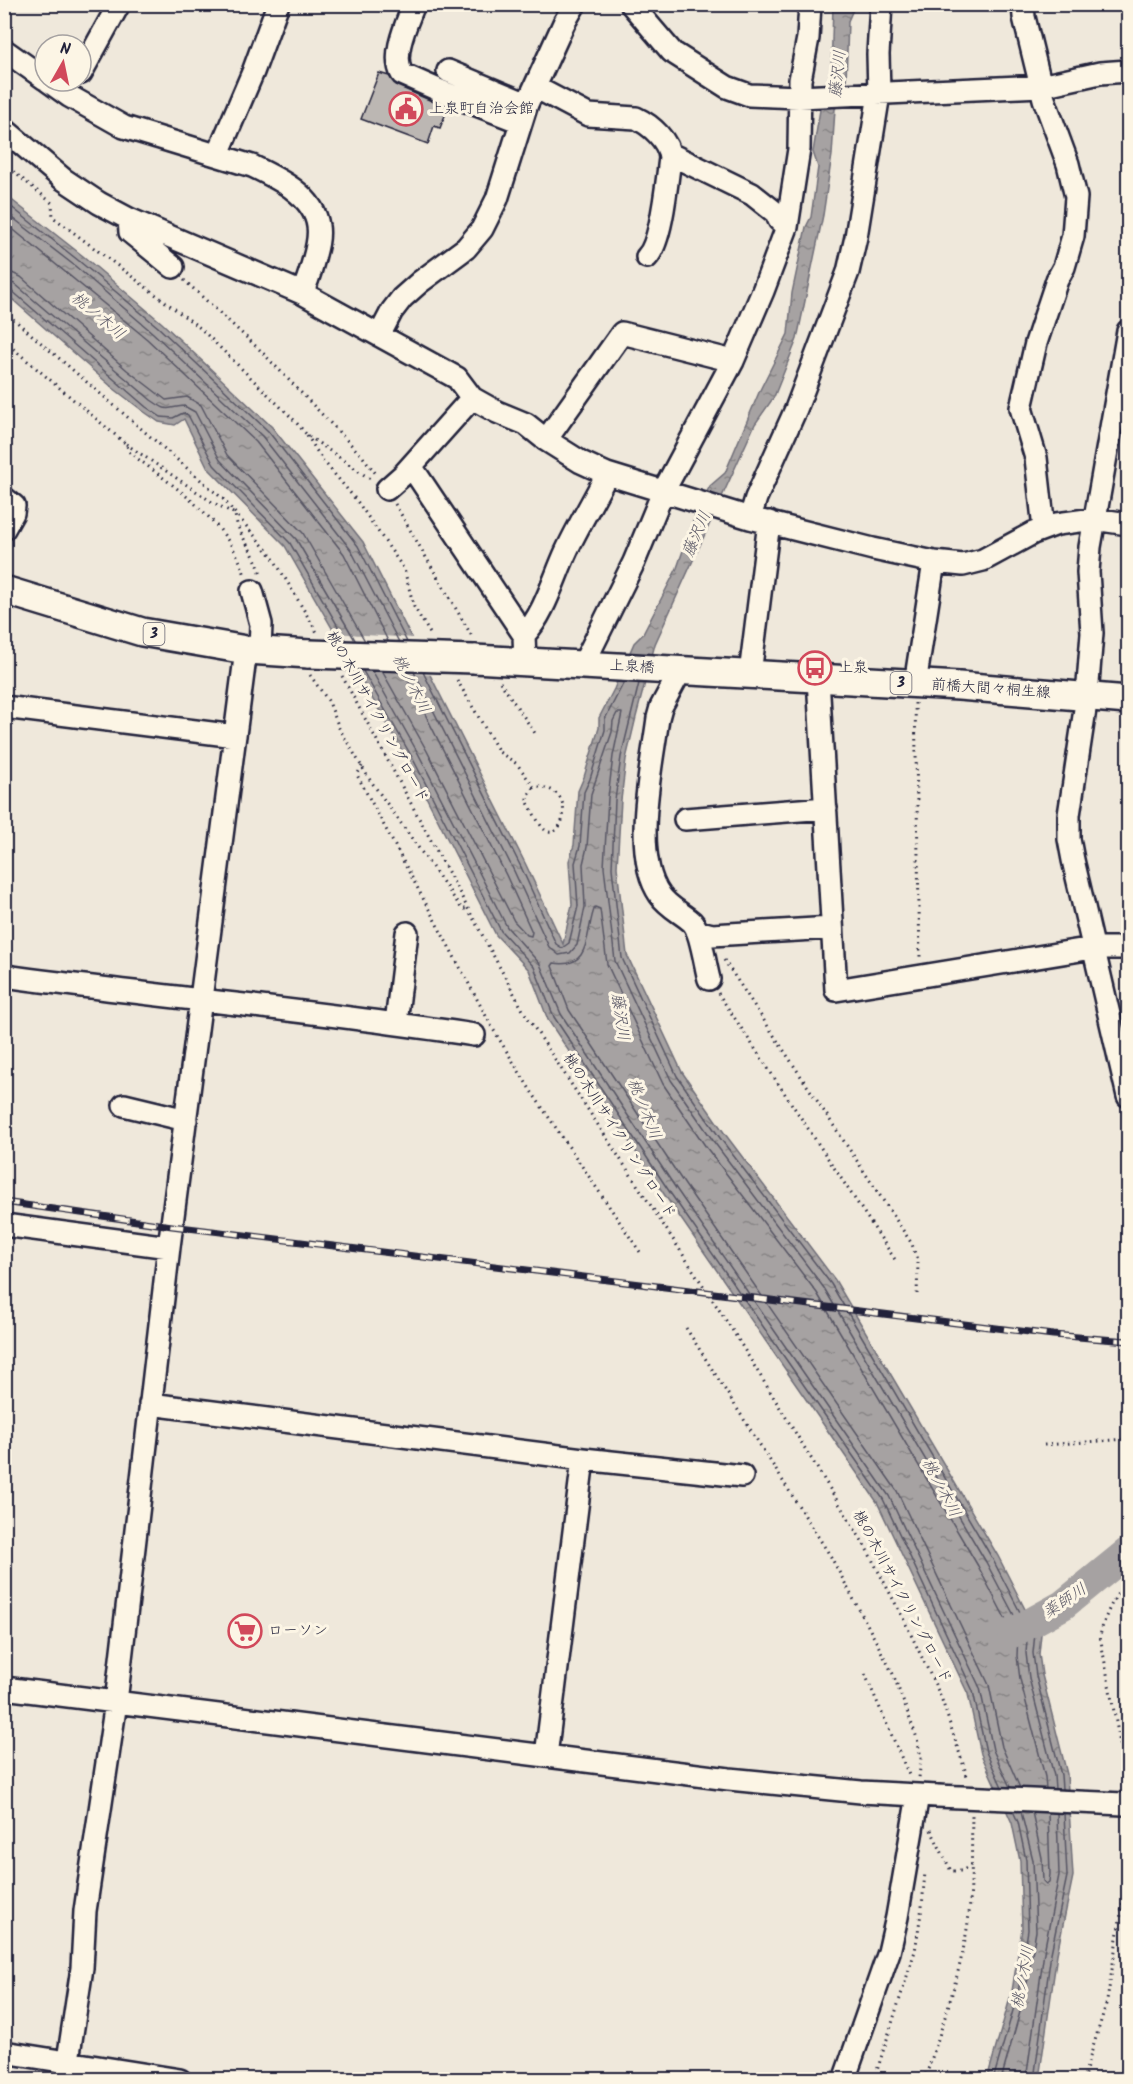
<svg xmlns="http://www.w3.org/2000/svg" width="1133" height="2084" font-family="Kalam,'Klee One',sans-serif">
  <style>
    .water { fill: url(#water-ripples); stroke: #716f79; stroke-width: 1.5 }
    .pier { fill: #efe8db }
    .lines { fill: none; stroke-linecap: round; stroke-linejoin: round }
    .shore { stroke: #575564; stroke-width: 1.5 }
    .river { stroke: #a6a2a2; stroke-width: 30 }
    .building { fill: #bcb7b3; stroke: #22223b; stroke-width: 1.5 }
    .minor-casing { stroke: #22223b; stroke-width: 26 }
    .major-casing { stroke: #22223b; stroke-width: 32 }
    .path { stroke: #22223b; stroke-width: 3; stroke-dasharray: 1.5 4.5; stroke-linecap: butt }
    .minor { stroke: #fcf5e5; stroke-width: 21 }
    .major { stroke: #fcf5e5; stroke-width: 27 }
    .rail-casing { stroke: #22223b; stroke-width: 7 }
    .rail { stroke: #fcf5e5; stroke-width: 4.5; stroke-dasharray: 14; stroke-linecap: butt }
    .minor-bridge-casing { stroke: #22223b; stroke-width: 26; stroke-linecap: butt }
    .major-bridge-casing { stroke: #22223b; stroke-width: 32; stroke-linecap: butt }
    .minor-bridge { stroke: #fcf5e5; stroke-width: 21 }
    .major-bridge { stroke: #fcf5e5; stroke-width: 27 }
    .labels { text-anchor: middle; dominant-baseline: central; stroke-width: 6; stroke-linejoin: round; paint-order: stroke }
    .shield { fill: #fcf5e5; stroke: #63616e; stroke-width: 1.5 }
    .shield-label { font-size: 14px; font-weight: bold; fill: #22223b }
    .poi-label { font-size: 15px; fill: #22223b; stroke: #fcf5e5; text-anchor: start }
    .street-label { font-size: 15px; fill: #22223b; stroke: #fcf5e5 }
    .water-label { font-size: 16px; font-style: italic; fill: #575564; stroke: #fcf5e5 }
  </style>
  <defs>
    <pattern id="water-ripples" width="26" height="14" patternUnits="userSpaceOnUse" patternTransform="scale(1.5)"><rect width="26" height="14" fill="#a6a2a2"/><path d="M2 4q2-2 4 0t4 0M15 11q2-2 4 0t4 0" fill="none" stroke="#878485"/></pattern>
  </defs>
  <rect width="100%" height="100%" fill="#efe8db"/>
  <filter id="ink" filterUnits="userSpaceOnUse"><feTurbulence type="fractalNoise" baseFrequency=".0167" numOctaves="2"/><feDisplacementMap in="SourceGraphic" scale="12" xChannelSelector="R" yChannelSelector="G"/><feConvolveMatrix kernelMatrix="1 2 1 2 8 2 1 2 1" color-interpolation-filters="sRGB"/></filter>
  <g filter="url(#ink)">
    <path class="water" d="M833 5H855L848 21 846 82 842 98 835 109 832 155 823 215 797 339 774 397 755 424 655 644 636 717 626 759 621 800 617 867 627 955 682 1072 725 1134 835 1280 998 1556 1027 1613 1049 1614 1050 1622 1041 1634 1039 1654 1042 1675 1067 1774 1073 1876 1057 1954 1039 2079H987L1012 1991 1022 1929 1020 1861 1012 1823 981 1754 968 1694 877 1502 666 1197 548 1020 529 970 496 935 408 761 285 546 208 468 184 419 175 425 159 422 143 411 113 388 5 293 4 194 83 256 162 323 272 427 363 542 526 865 563 944 572 905 569 861 574 845 578 791 584 777 599 728V718L614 689 634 643 643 634 677 568 697 510 710 486 725 473 760 390 788 334 792 293 806 227 811 217 818 167 813 152 821 104 831 76Z"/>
    <path class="pier" d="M332 633 415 638 434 675 353 671Z"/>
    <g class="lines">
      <path class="shore" d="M4 201 79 261 158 327 268 431 358 546 407 642
        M4 211 75 266 153 333 262 436 351 550 399 642
        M4 222 147 339 256 442 344 554 388 641
        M4 272 12 273 21 277 127 370 166 400 187 397 201 405 227 455 303 533 365 641
        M4 281 15 284 151 400C170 413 164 408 184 406L195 412 220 460 296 539 355 640
        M4 288 11 290 146 407 161 417 173 418 183 413 188 415 214 465 290 543 346 640
        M363 671 413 759 501 931 534 967 554 1017 671 1194 883 1499 973 1691 986 1752 1002 1787
        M372 671 419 755 507 927 540 964 561 1014 677 1190 889 1496 980 1688 993 1750 1010 1787
        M382 671 427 751 514 921 527 935 531 936 532 932 506 875 404 672
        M414 672 514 871 549 947 559 955 570 953 577 945 585 907 583 864 587 847 591 794 612 732 613 721 617 713H622L613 756 608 798 604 867 615 961 671 1080 714 1142 824 1288 986 1562 1016 1619 1028 1628 1026 1653 1029 1678 1054 1776 1055 1789
        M423 672 521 867 556 944 562 948 569 943 578 906 575 863 580 846 584 792 590 779 605 730V719L624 682
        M639 683 621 757 615 800 612 868 622 958 677 1076 720 1138 831 1284 992 1558 1022 1616 1026 1619 1041 1621 1035 1633 1033 1653 1036 1676 1061 1775 1062 1789
        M1020 1788 1002 1747 989 1685 897 1491 685 1185 569 1010 552 966 554 963C593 970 585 929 595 907L600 909 607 964 663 1084 706 1147 817 1293 978 1566 1008 1624 1018 1634 1017 1656 1020 1679 1045 1777 1046 1789
        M1032 1812 1042 1858 1043 1881 1046 1884 1049 1882 1050 1874 1048 1813
        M993 2080 1018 1993 1028 1930 1026 1860 1018 1822 1013 1811
        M1001 2080 1025 1994 1036 1931 1033 1860 1021 1812
        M1026 2080 1044 1952 1059 1875 1057 1813
        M1034 2080 1051 1953 1067 1876 1064 1813"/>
      <path class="river" d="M1012 1633 1063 1605 1128 1552"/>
    </g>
    <path class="building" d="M379 73 389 76 397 86 448 108 440 128 434 126 428 144 361 119Z"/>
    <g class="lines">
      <defs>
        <path id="minor" d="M414 4C407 23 391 55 402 74L443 92 521 122
          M631 4 672 52 727 87 749 95 799 97 1041 86 1100 73 1128 71
          M1023 4 1024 17 1044 99 1068 164 1076 197 1073 236 1064 267 1057 280 1036 343 1021 408 1036 458 1043 520 1046 527
          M4 50 45 79
          M448 71 527 104
          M81 73 119 4
          M48 81 69 96 124 127 252 166C277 178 314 195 318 226 320 238 316 251 313 262 310 273 307 283 302 293
          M535 87 588 115 636 118C651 125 669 141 670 158 667 180 662 242 647 257
          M4 129 63 179 99 203 129 219 302 293 457 378 472 398 497 412 526 424 546 440 581 462 607 474 750 518 873 549 934 562 963 565 983 560 1033 533 1057 524 1094 519 1128 524
          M218 154 253 72 278 4
          M670 154 752 194 776 213 779 220 787 227
          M129 219 130 232 173 267
          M1128 331 1090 547 1088 572 1092 633 1087 696 1069 815V839L1073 860 1128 1096
          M380 334 392 311 402 298 420 282 466 248 482 229 497 199 527 104 564 23 575 4
          M546 440 622 333 733 361
          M411 466 524 635 525 662
          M387 489 404 474 472 398
          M4 498 14 506 13 513 4 529
          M750 518 756 498 796 409 848 272 856 237 879 94 878 54 881 4
          M252 591 261 624 260 651
          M524 635C544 615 554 578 566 552 578 526 594 500 607 474
          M583 665 634 562 663 492 733 361 763 291 787 227 799 149 800 80 808 38 810 4
          M681 670 661 707 658 718C652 765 631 855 660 895 668 907 682 913 692 922 701 931 705 965 709 979
          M750 674 769 522
          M818 678 836 990 1093 948H1128
          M915 684 934 562
          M4 707 235 736
          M685 819 826 808
          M697 931 712 935 832 928
          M4 976C161 997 319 1011 474 1035
          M396 1023 407 933
          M124 1105 186 1120
          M4 1225 169 1247
          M150 1404 583 1459 742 1476
          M4 1688 729 1779 861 1792 937 1796
          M546 1756 583 1459
          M4 2052 180 2080
          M65 2080 82 1968 85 1911 116 1702 169 1247 246 650
          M844 2080 889 1952 897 1917 918 1795"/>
        <path id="major" d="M4 590 142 632 246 650 309 654
          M474 659 959 686 1128 700"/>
      </defs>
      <use href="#minor" class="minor-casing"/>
      <use href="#major" class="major-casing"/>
      <path class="path" d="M4 164 52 203 53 217 200 328 294 420 307 435 373 481
        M184 280 260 350 363 457 377 475
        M4 311 223 499 272 556 318 634
        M4 341 126 444 130 453C167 481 210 509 234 550 239 558 242 567 245 575
        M307 435 321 458 357 501 404 569 414 607 431 635
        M126 444 212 502 235 514C237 536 257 553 261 576
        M395 504 473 638
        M310 675 329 702 339 728 368 777 462 909H468
        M342 676 524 1012 731 1328 865 1546 902 1616 941 1697 968 1779
        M457 680 499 752 517 764 534 787C580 785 563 844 545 830 538 824 532 809 527 801V797L534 787
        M500 682 537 736
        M915 703 920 958
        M362 766 357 775 493 1029 531 1091 640 1252
        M724 960 912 1244 918 1263 917 1295
        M718 993 896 1261
        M686 1328 831 1557 868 1626 893 1674 917 1738 921 1758 919 1778
        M1044 1445 1128 1439
        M1128 1579C1114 1597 1105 1614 1100 1636L1128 1787
        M865 1674 909 1775
        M931 1830 951 1871H962L971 1865
        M874 2080 915 1951 922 1907 925 1872
        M923 2080 929 2067C943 2023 958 1980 966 1935 973 1896 971 1855 972 1815
        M1083 2080 1107 2001 1128 1869"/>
      <use href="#minor" class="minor"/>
      <use href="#major" class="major"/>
      <defs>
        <path id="rail" d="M4 1202 172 1226 1053 1335 1128 1341"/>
      </defs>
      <use href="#rail" class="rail-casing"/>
      <use href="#rail" class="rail"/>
      <defs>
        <path id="minor-bridge" d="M937 1796 1124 1804"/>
        <path id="major-bridge" d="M309 654 474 659"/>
      </defs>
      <use href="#minor-bridge" class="minor-bridge-casing"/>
      <use href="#major-bridge" class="major-bridge-casing"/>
      <use href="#minor-bridge" class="minor-bridge"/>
      <use href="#major-bridge" class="major-bridge"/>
    </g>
  </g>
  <defs>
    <symbol id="civic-ring" viewBox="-11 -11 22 22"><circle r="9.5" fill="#fcf5e5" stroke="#d1495b" stroke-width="1.5"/><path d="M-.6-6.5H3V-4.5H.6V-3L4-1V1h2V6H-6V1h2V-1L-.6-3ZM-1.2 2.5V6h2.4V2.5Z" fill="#d1495b"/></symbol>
    <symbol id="bus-ring" viewBox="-11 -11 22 22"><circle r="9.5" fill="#fcf5e5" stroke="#d1495b" stroke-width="1.5"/><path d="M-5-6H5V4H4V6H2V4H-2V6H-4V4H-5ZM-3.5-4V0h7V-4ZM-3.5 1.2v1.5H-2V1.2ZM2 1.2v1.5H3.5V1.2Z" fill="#d1495b"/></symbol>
    <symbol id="supermarket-ring" viewBox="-11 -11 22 22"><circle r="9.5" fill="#fcf5e5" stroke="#d1495b" stroke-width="1.5"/><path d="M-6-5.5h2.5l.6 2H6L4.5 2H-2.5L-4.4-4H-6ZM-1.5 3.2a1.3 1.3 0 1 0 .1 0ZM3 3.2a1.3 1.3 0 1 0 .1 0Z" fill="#d1495b"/></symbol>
  </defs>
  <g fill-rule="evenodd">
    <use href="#civic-ring" x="387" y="90" width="38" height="38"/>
    <use href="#bus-ring" x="796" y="649" width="38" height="38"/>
    <use href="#supermarket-ring" x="226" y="1612" width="38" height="38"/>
  </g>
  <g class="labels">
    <g class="shield">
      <rect x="143.5" y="623" width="21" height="22" rx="4.5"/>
      <rect x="890.5" y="672" width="21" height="22" rx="4.5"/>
    </g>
    <g class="shield-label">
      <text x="154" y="634">3</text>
      <text x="901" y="683">3</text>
    </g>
    <g class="poi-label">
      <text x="429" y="109">上泉町自治会館</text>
      <text x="838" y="668">上泉</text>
      <text x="268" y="1631">ローソン</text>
    </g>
    <g class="street-label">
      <text transform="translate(632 667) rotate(3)">上泉橋</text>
      <text transform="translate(991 689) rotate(4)">前橋大間々桐生線</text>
      <text transform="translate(377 717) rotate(61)">桃の木川サイクリングロード</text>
      <text transform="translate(619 1136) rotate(57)">桃の木川サイクリングロード</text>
      <text transform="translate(902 1597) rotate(62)">桃の木川サイクリングロード</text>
    </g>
    <g class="water-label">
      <text transform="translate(838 74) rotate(-84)">藤沢川</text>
      <text transform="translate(98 316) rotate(40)">桃ノ木川</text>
      <text transform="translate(697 534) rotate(-67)">藤沢川</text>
      <text transform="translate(411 684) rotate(63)">桃ノ木川</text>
      <text transform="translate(620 1017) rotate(82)">藤沢川</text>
      <text transform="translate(644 1109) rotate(68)">桃ノ木川</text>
      <text transform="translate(941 1488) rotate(62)">桃ノ木川</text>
      <text transform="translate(1065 1601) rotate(-34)">薬師川</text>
      <text transform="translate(1023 1977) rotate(-80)">桃ノ木川</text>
    </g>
  </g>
  <rect width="1133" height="2084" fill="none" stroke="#fcf5e5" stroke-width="24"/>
  <rect x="12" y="12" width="1109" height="2060" fill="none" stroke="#22223b" stroke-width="2" filter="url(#ink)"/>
  <g transform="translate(63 63) rotate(9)"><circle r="28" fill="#fcf5e5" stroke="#a5a1a1" stroke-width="1.5"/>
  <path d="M0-4.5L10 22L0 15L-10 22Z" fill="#d1495b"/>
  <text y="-9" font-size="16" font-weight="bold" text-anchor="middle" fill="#22223b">N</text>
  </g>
</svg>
